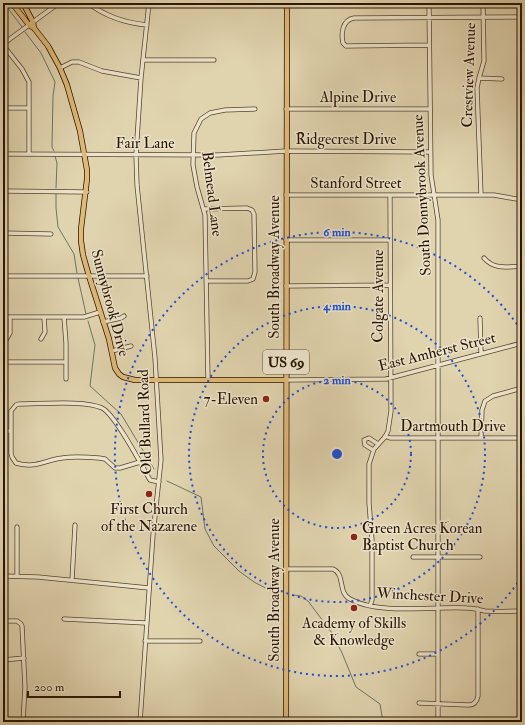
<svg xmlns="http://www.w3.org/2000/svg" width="525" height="725" font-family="'IM FELL Double Pica',serif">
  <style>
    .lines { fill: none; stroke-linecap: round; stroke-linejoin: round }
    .stream { stroke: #69766a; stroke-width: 1 }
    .minor-casing { stroke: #57442c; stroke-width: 5 }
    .major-casing { stroke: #291400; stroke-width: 6 }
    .minor { stroke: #ebe3cb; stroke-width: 3.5 }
    .major { stroke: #e0ba78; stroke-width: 4.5 }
    .ring { fill: none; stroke: #1d4ed8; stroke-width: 2; stroke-dasharray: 2 4 }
    .poi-dot { fill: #8f2418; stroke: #ebe3cb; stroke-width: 1.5 }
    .labels { text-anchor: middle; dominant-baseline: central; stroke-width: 3; stroke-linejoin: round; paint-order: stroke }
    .shield { fill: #ebe3cb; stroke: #63523d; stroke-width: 1 }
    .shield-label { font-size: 14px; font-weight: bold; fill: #291400 }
    .street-label { font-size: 15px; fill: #291400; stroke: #ebe3cb }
    .poi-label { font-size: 15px; fill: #291400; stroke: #ebe3cb }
    .centre { fill: #1d4ed8; stroke: #ebe3cb; stroke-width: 2 }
    .ring-label { font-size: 12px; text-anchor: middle; font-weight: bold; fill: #1d4ed8; stroke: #ebe3cb; stroke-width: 3; stroke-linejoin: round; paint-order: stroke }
  </style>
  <rect width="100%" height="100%" fill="#e0d4af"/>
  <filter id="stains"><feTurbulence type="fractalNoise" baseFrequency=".005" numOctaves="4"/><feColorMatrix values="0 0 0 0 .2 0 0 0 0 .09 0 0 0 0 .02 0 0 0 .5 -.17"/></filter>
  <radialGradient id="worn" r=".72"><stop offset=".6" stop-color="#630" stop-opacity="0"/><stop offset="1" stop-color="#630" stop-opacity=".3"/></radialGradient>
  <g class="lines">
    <path class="stream" d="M4 3 22 27
      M25 32 41 53 55 82 53 96 52 147 54 151
      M55 156 57 163 56 188
      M56 194V208L58 227 74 254 77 273
      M78 278 86 314
      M88 321 95 345 90 386 121 414 154 469
      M167 481 201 497 205 529 214 546 239 571 254 582 279 595
      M293 595 301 596 308 601 332 633 342 653 356 687 380 704 383 722"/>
    <defs>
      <path id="minor" d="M88 3C105 16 126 23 147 25
        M429 3 431 175 438 220V722
        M3 44 59 3
        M3 45 22 69 29 82V154
        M429 45 346 46 343 43C341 34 342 20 354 18L522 17
        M144 60H214
        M60 68 72 62H79L102 71 141 78
        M479 78 502 79
        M3 108H29
        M286 109H429
        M3 154 218 155 286 151 430 152
        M3 191 87 192
        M286 195H494L522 200
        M481 195 477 88 479 78 484 61 483 3
        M204 209 247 208 252 210 254 214 255 272 253 279 248 281H207
        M3 233 51 234
        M286 240H390
        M484 258C494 270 508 267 522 266
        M3 276H147
        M286 286 390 285
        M3 317H84L100 312
        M64 317 66 343V379
        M480 318 481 354
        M103 322 121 318 124 316
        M41 339 45 332 44 317
        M6 340 10 333V317
        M112 351 131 346
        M3 362H66
        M208 380 205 215 197 187 193 165 194 133 201 119 210 113 225 110 255 109
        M286 380 386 379 522 343
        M3 431H11
        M385 436 390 438H522
        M481 438 482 410 485 401 493 396 522 388
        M373 450 365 445 364 440 369 438 378 444
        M140 462 120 468H115L105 459 99 458C87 457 74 456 62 458 45 460 35 469 16 463L12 457 11 453V411L16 405 19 404C40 404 86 400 102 408 115 414 142 466 150 480L159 482
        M413 557H480
        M286 569H333C346 575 337 592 350 599 378 615 434 606 467 608 474 608 479 610 485 611 497 612 510 611 522 611
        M3 576 38 577 149 588
        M17 576V527
        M72 580 75 525
        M370 606 372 600V540L369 503V464L374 449 385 437 388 431 391 411 390 195
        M64 619 146 623
        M3 621H17L21 624 22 626 25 687 23 722
        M145 641H200
        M419 654H438
        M3 660 24 658
        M419 703 469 705C475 705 477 701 478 696V609
        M140 722 153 535 161 460 155 358 137 185 136 155 141 78 149 3"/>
      <path id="major" d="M12 3 29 25 34 28 48 46 60 68 67 85 80 131 87 170V179L81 229V241L83 255 89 276 109 339 115 368 119 374 123 377 135 380H286
        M23 3 33 22 34 28
        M286 722 287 3"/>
    </defs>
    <use href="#minor" class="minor-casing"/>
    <use href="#major" class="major-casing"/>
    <use href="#minor" class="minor"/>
    <use href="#major" class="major"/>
  </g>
  <g class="ring">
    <circle cx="337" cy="454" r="74"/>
    <circle cx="337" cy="454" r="148"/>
    <path d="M521 578A222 222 0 1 1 521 330"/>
  </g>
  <g class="poi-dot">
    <circle cx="266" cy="399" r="4"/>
    <circle cx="149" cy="494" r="4"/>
    <circle cx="354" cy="537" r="4"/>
    <circle cx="354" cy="608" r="4"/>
  </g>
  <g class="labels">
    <rect class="shield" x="263" y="350" width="46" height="24" rx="3"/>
    <g class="shield-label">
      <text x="286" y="362">US 69</text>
    </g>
    <g class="street-label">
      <text transform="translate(469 75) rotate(-88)">Crestview Avenue</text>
      <text x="358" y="97">Alpine Drive</text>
      <text x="346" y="139">Ridgecrest Drive</text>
      <text x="145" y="143">Fair Lane</text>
      <text x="356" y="183">Stanford Street</text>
      <text transform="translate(212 194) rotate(83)">Belmead Lane</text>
      <text transform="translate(422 195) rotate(-93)">South Donnybrook Avenue</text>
      <text transform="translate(274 267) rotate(-90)">South Broadway Avenue</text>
      <text transform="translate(378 296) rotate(-90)">Colgate Avenue</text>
      <text transform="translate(110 303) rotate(75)">Sunnybrook Drive</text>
      <text transform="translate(437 352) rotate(-14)">East Amherst Street</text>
      <text transform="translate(145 422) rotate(-92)">Old Bullard Road</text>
      <text x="453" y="426">Dartmouth Drive</text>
      <text transform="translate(274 590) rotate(-90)">South Broadway Avenue</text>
      <text transform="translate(430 596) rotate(3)">Winchester Drive</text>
    </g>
    <g class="poi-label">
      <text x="258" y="399" text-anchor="end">7-Eleven</text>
      <text x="149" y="509">First Church<tspan x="149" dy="17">of the Nazarene</tspan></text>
      <text x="362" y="528" text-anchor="start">Green Acres Korean<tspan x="362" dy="17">Baptist Church</tspan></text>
      <text x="354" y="623">Academy of Skills<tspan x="354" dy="17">&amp; Knowledge</tspan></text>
    </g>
  </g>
  <circle cx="337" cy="454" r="6" class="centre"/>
  <g class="ring-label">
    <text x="337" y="236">6 min</text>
    <text x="337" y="310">4 min</text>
    <text x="337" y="384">2 min</text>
  </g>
  <rect width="525" height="725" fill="none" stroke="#e0d4af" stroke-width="16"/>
  <rect x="4" y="4" width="517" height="717" fill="none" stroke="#291400" stroke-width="2"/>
  <rect x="8" y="8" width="509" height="709" fill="none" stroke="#291400"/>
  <path d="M28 691v6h92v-6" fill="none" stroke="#291400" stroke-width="2"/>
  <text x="34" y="691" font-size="12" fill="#291400" stroke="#ebe3cb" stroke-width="3" paint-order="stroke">200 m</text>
  <rect width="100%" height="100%" filter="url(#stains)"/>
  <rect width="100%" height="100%" fill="url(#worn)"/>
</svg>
